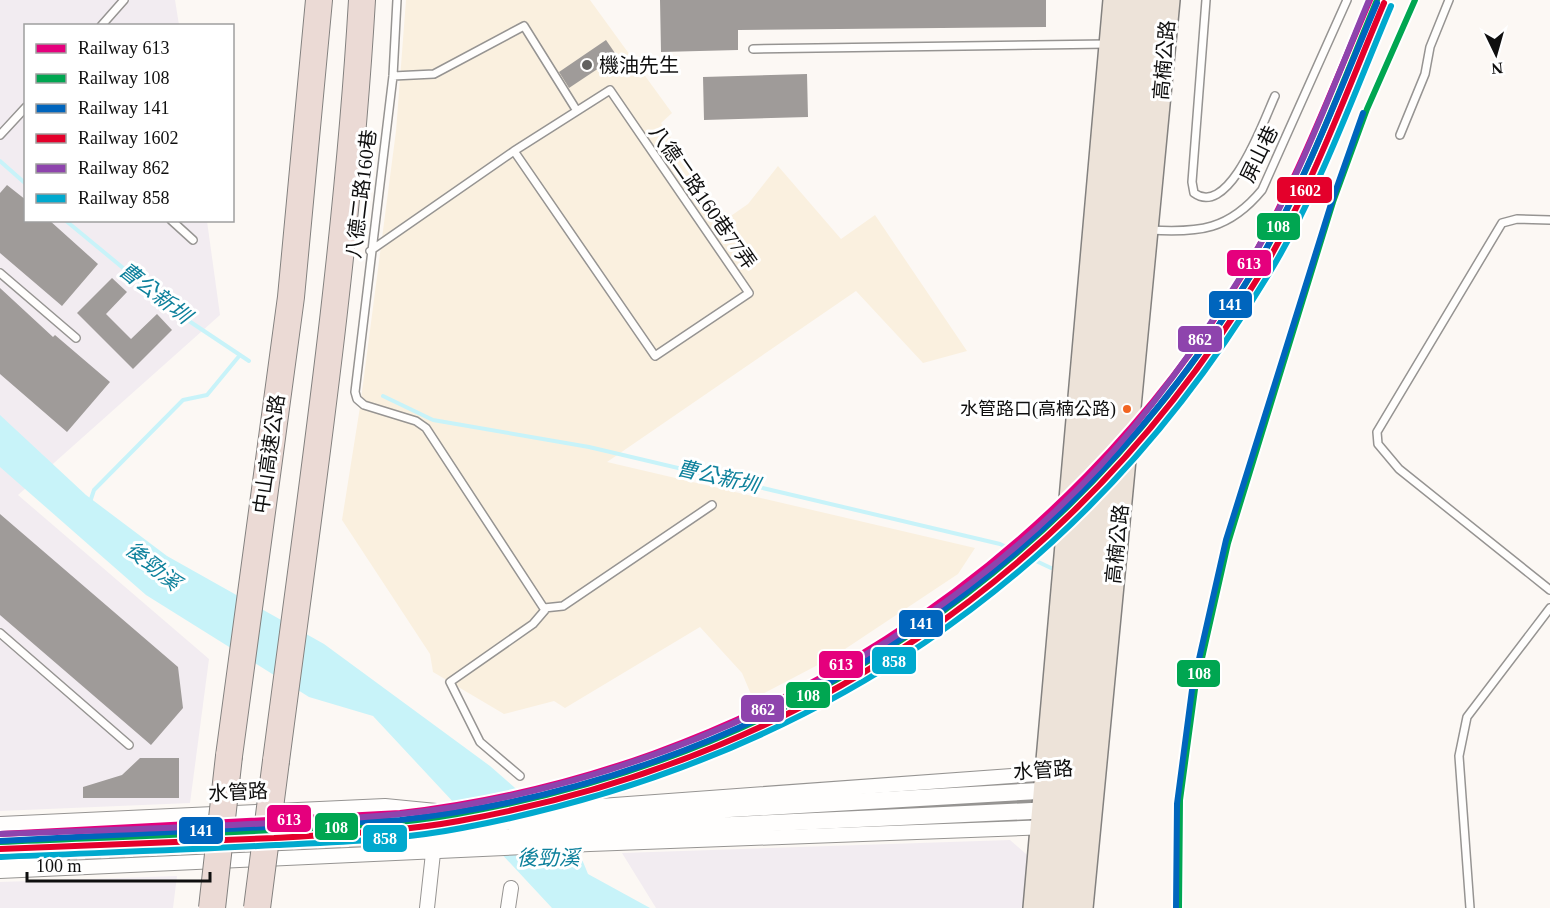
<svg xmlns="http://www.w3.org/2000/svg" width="1550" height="908" font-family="'Times New Roman','Noto Sans TC',serif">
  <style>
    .industrial { fill: #f2ecf1 }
    .farmland { fill: #faf0df }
    .water { fill: #c8f3f9 }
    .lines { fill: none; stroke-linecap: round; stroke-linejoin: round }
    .stream { stroke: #c8f3f9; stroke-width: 4 }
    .building { fill: #9f9b99 }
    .tertiary-tunnel { stroke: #d8d5d2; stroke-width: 16; stroke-dasharray: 16 8; stroke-linecap: butt }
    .service-casing { stroke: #969492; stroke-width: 10 }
    .minor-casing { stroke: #969492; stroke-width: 16 }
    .tertiary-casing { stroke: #969492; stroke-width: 20 }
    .primary-casing { stroke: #83817f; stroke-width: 24 }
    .motorway-casing { stroke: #83817f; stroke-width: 28 }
    .service { stroke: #fffefd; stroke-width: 7 }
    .minor { stroke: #fffefd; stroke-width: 14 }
    .tertiary { stroke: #fffefd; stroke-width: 16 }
    .primary { stroke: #ede3d9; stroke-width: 21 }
    .motorway { stroke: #ebdad5; stroke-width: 26 }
    .motorway-bridge-casing { stroke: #83817f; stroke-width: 28; stroke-linecap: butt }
    .motorway-bridge { stroke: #ebdad5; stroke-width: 26 }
    .rail-1-casing { stroke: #fff; stroke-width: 10 }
    .rail-2-casing { stroke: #fff; stroke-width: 10 }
    .rail-3-casing { stroke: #fff; stroke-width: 10 }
    .rail-4-casing { stroke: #fff; stroke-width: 10 }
    .rail-5-casing { stroke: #fff; stroke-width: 10 }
    .rail-6-casing { stroke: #fff; stroke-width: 10 }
    .rail-1 { stroke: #e5007d; stroke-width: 6 }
    .rail-2 { stroke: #00a651; stroke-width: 6 }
    .rail-3 { stroke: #0065bd; stroke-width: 6 }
    .rail-4 { stroke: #e4002b; stroke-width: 6 }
    .rail-5 { stroke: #8e44ad; stroke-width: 6 }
    .rail-6 { stroke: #00a9ce; stroke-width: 6 }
    .poi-dot { fill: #62615f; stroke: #fff; stroke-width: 2 }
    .bus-dot { fill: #f26522; stroke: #fff; stroke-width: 2 }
    .labels { text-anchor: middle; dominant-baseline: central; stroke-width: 6; stroke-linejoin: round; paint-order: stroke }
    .bus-label { font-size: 18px; fill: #0f0f0f; stroke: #fff; text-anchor: end }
    .street-label { font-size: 20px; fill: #0f0f0f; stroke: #fff }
    .poi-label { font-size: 20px; fill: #0f0f0f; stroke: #fff; text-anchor: start }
    .water-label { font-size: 21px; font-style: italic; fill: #0e819c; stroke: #fff }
    .line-badge { stroke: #fff; stroke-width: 2 }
    .badge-label { font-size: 16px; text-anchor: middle; font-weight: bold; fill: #fff }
  </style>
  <rect width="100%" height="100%" fill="#fcf8f4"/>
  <path class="industrial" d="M0 0H175L179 25 26 26V220L207 221 220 315 18 495 209 659 190 803 0 811Z
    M1010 840 1033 860 1027 908H656L622 853Z
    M177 876 173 908H0V882Z"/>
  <path class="farmland" d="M406 0H590L672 113 661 123 725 220 748 204 778 166 841 239 875 215 967 351 923 363 856 291 607 462 975 548 958 574 833 657 753 699 742 673 700 627 565 708 554 701 504 714 433 672 430 654 342 520 360 407 396 131Z"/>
  <path class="water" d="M0 415 86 495 167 556 324 644 490 766 574 840 588 874 650 908H552L373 716 309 697 146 595 0 467Z"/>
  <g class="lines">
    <path class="stream" d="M0 161 26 184
      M65 220 180 315 249 361
      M383 396 433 420 589 447 1000 544 1051 568
      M90 502 94 490 183 400 207 395 240 355"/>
  </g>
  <path class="building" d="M660 0H1046V27L738 30V50L661 52Z
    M606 40 617 56 569 88 559 72Z
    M807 74 808 117 704 120 703 77Z
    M7 185 26 200V220H49L98 264 62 306 0 253V193Z
    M112 278 127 292 106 314 131 339 157 314 172 330 133 369 77 313Z
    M0 288 53 337 55 335 110 382 67 432 0 374Z
    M0 514 178 667 183 708 151 745 0 615Z
    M140 758H179V798H83V787L122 775Z"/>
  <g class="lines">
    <path class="tertiary-tunnel" d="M59 837 386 829
      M61 855 388 841"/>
    <defs>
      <path id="service" d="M397 0 393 76 355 392 357 399 364 405 416 421 426 428 545 610 533 624 450 682 480 742 520 776
        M1206 0 1192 182 1194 193C1230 219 1265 117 1275 96
        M101 26 124 0
        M753 49 1108 44
        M393 76 434 74 524 26 577 111
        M0 135 26 107
        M1400 135 1425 74 1430 47 1449 0
        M171 220 193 240
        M1550 220 1517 219 1502 223 1377 432 1378 444 1399 469 1550 590
        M1150 230C1199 233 1229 230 1262 190L1347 0
        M370 251 514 151 610 90 749 293 655 356 514 151
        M0 273 76 338
        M544 608 563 606 712 505
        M0 633 129 745
        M1470 908 1459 756 1467 717 1550 608"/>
      <path id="minor" d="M0 824 385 806 477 815 1051 773
        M0 871 590 844 1049 827
        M427 908 434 844
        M508 908 511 888"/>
      <path id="tertiary" d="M386 829 1056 790
        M0 839 59 837
        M388 841 1052 810
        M0 857 61 855"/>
      <path id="primary" d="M1034 908 1114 0
        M1050 908 1133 0
        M1066 908 1135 205 1152 0
        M1082 908 1169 0"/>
      <path id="motorway" d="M229 756 291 297 319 0
        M276 761C309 508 347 255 362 0"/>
    </defs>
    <use href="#service" class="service-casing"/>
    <use href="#minor" class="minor-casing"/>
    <use href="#tertiary" class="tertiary-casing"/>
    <use href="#primary" class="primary-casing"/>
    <use href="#motorway" class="motorway-casing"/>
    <use href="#service" class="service"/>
    <use href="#minor" class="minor"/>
    <use href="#tertiary" class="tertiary"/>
    <use href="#primary" class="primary"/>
    <use href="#motorway" class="motorway"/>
    <defs>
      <path id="motorway-bridge" d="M212 908 229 756
        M257 908 276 761"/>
    </defs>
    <use href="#motorway-bridge" class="motorway-bridge-casing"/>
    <use href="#motorway-bridge" class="motorway-bridge"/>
    <defs>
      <path id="rail-1" d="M0 834 400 813C748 773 1066 570 1246 269 1296 184 1331 90 1370 0"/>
      <path id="rail-2" d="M0 842C91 838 182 835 273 830 334 827 396 825 457 814 796 754 1074 567 1253 272 1304 187 1339 91 1377 0
        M1179 908 1180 800 1195 689 1228 543 1333 202 1367 109 1415 0"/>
      <path id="rail-3" d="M0 841 400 820C754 780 1069 578 1252 273 1303 188 1338 94 1377 3
        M1176 908 1177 804 1192 690 1226 540 1332 201 1363 113"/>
      <path id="rail-4" d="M0 849C92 846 183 842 274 838 336 834 399 832 459 821 801 759 1078 574 1259 276 1311 191 1345 95 1384 3"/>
      <path id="rail-5" d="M0 834C90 831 181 828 271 823 332 819 393 817 454 807 696 766 931 647 1100 466 1155 406 1202 339 1245 270 1297 186 1331 91 1369 0"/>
      <path id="rail-6" d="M1 857C92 853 184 850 276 845 338 842 401 840 462 828 807 763 1082 582 1265 280 1318 195 1352 98 1391 6"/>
    </defs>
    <use href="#rail-1" class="rail-1-casing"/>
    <use href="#rail-2" class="rail-2-casing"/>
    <use href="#rail-3" class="rail-3-casing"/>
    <use href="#rail-4" class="rail-4-casing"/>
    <use href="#rail-5" class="rail-5-casing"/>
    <use href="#rail-6" class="rail-6-casing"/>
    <use href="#rail-1" class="rail-1"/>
    <use href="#rail-2" class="rail-2"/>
    <use href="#rail-3" class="rail-3"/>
    <use href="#rail-4" class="rail-4"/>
    <use href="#rail-5" class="rail-5"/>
    <use href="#rail-6" class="rail-6"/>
  </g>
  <circle class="poi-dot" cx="587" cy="65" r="6"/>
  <circle class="bus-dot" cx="1127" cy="409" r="5"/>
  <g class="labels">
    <g class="bus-label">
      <text x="1116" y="409">水管路口(高楠公路)</text>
    </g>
    <g class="street-label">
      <text transform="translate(1164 60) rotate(-85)">高楠公路</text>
      <text transform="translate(1259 154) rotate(-64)">屏山巷</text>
      <text transform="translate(361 194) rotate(-83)">八德二路160巷</text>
      <text transform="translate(703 197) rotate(55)">八德二路160巷77弄</text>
      <text transform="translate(269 454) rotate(-82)">中山高速公路</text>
      <text transform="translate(1117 544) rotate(-84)">高楠公路</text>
      <text transform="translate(1043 770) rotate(-4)">水管路</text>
      <text transform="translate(238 792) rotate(-3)">水管路</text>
    </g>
    <g class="poi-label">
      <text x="599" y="65">機油先生</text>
    </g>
    <g class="water-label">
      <text transform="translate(155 293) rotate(38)">曹公新圳</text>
      <text transform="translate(718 477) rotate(13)">曹公新圳</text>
      <text transform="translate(153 566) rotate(39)">後勁溪</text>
      <text x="548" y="858">後勁溪</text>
    </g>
  </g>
  <g class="line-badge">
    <rect x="1276" y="176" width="57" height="28" rx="6" fill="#e4002b"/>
    <rect x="1256" y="212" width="45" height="29" rx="6" fill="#00a651"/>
    <rect x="1226" y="249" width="46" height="28" rx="6" fill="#e5007d"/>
    <rect x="1208" y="290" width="45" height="29" rx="6" fill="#0065bd"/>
    <rect x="1177" y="325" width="46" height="28" rx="6" fill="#8e44ad"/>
    <rect x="898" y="609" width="46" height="29" rx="6" fill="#0065bd"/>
    <rect x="871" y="646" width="46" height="29" rx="6" fill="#00a9ce"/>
    <rect x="818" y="650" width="46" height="29" rx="6" fill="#e5007d"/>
    <rect x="1176" y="659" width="45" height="29" rx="6" fill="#00a651"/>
    <rect x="785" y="681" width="46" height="28" rx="6" fill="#00a651"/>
    <rect x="740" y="694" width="45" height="29" rx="6" fill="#8e44ad"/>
    <rect x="266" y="804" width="46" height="29" rx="6" fill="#e5007d"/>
    <rect x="314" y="812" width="45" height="29" rx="6" fill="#00a651"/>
    <rect x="178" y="816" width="46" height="29" rx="6" fill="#0065bd"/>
    <rect x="362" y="824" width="46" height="29" rx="6" fill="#00a9ce"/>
  </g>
  <g class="badge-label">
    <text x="1305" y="196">1602</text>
    <text x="1278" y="232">108</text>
    <text x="1249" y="269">613</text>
    <text x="1230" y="310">141</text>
    <text x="1200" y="345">862</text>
    <text x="921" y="629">141</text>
    <text x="894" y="667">858</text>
    <text x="841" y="670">613</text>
    <text x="1199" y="679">108</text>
    <text x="808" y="701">108</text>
    <text x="763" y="715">862</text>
    <text x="289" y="825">613</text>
    <text x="336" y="833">108</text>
    <text x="201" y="836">141</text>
    <text x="385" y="844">858</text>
  </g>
  <rect x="24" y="24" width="210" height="198" fill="#ffffff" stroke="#9f9f9f" stroke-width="1.5"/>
  <rect x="36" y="44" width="30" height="9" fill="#e5007d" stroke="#9f9f9f" stroke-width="1.5"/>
  <text x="78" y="54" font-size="18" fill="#0f0f0f">Railway 613</text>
  <rect x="36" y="74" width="30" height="9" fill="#00a651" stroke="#9f9f9f" stroke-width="1.5"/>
  <text x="78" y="84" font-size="18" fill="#0f0f0f">Railway 108</text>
  <rect x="36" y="104" width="30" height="9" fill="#0065bd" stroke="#9f9f9f" stroke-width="1.5"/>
  <text x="78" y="114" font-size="18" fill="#0f0f0f">Railway 141</text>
  <rect x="36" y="134" width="30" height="9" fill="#e4002b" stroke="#9f9f9f" stroke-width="1.5"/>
  <text x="78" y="144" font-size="18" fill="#0f0f0f">Railway 1602</text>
  <rect x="36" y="164" width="30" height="9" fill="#8e44ad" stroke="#9f9f9f" stroke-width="1.5"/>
  <text x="78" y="174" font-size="18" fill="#0f0f0f">Railway 862</text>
  <rect x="36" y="194" width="30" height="9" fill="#00a9ce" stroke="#9f9f9f" stroke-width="1.5"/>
  <text x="78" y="204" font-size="18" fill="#0f0f0f">Railway 858</text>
  <g transform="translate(1496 54) rotate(175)" stroke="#ffffff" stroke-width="4.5" paint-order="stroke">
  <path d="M0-4.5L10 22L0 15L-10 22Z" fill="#0f0f0f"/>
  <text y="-9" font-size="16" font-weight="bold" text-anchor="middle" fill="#0f0f0f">N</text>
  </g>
  <path d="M27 872v9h183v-9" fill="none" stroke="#0f0f0f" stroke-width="3"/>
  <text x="36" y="872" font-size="18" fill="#0f0f0f" stroke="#ffffff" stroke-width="4.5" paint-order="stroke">100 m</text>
</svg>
